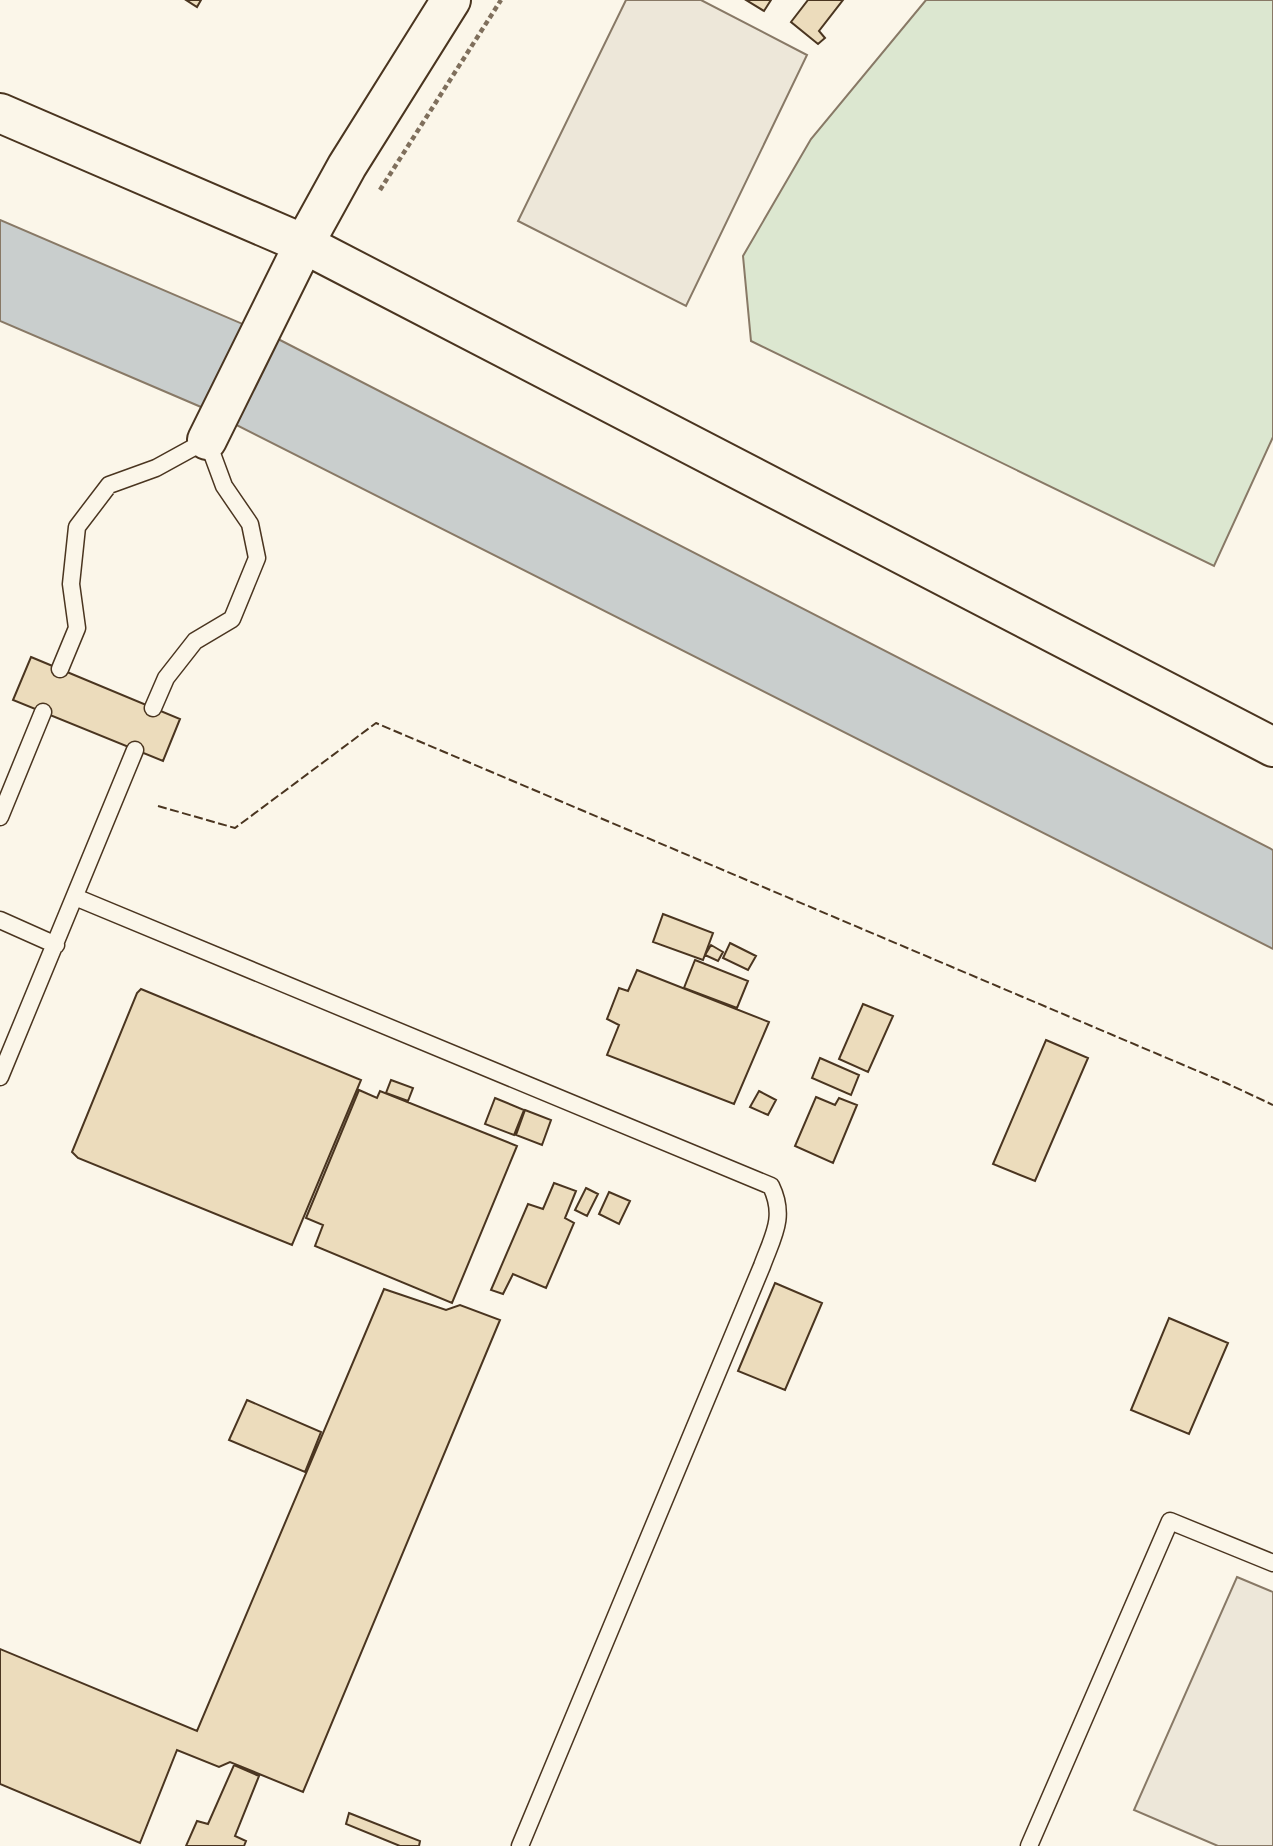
<svg xmlns="http://www.w3.org/2000/svg" width="1273" height="1846" font-family="'Sofia Sans Condensed',sans-serif">
  <style>
    .green { fill: #dce7d0; stroke: #887966; stroke-width: 2 }
    .parking { fill: #ede7d9; stroke: #887966; stroke-width: 2 }
    .water { fill: #c9cecd; stroke: #887966; stroke-width: 2 }
    .building { fill: #ecdcbc; stroke: #4a3520; stroke-width: 2 }
    .lines { fill: none; stroke-linecap: round; stroke-linejoin: round }
    .lane-casing { stroke: #4a3520; stroke-width: 19 }
    .secondary-casing { stroke: #4a3520; stroke-width: 42 }
    .path { stroke: #7f6f5c; stroke-width: 4.5; stroke-dasharray: 5 3.5; stroke-linecap: butt }
    .lane { stroke: #fbf6e9; stroke-width: 16 }
    .secondary { stroke: #fbf6e9; stroke-width: 38 }
    .fence { stroke: #4a3520; stroke-width: 2; stroke-dasharray: 9 3.5; stroke-linecap: butt }
  </style>
  <rect width="100%" height="100%" fill="#fbf6e9"/>
  <path class="green" d="M926 0H1273V437L1214 566 751 341 743 256 811 139Z"/>
  <path class="parking" d="M626 0H701L807 55 686 306 518 221Z
    M1237 1577 1273 1592V1846H1218L1134 1810Z"/>
  <path class="water" d="M0 220 280 340 1273 850V949L201 407 0 321Z"/>
  <path class="building" d="M186 0H201L197 7Z
    M746 0H771L764 11Z
    M808 0H843L819 31 825 38 818 44 791 22Z
    M31 657 180 719 163 761 13 700Z
    M663 914 713 933 703 960 653 942Z
    M730 943 756 956 748 970 723 958Z
    M711 945 723 952 718 961 705 955Z
    M695 960 748 981 737 1008 684 988Z
    M637 970 769 1022 734 1104 607 1055 619 1025 607 1019 619 988 628 991Z
    M141 989 361 1080 292 1245 78 1158 72 1152 137 993Z
    M863 1004 893 1016 868 1072 839 1059Z
    M1046 1040 1088 1058 1035 1181 993 1164Z
    M820 1058 859 1075 851 1095 812 1078Z
    M391 1080 413 1088 408 1101 386 1093Z
    M359 1090 377 1098 380 1091 517 1146 452 1303 315 1246 323 1225 306 1218Z
    M759 1091 776 1100 768 1115 750 1107Z
    M816 1097 835 1105 839 1098 857 1105 833 1163 795 1146Z
    M495 1098 524 1110 514 1135 485 1124Z
    M525 1110 551 1120 542 1145 516 1135Z
    M554 1183 576 1191 565 1218 574 1223 546 1288 513 1274 503 1294 491 1290 528 1204 543 1209Z
    M586 1188 598 1194 587 1216 575 1210Z
    M609 1192 630 1201 619 1224 599 1214Z
    M775 1283 822 1303 785 1390 738 1371Z
    M384 1289 446 1310 460 1305 500 1320 303 1792 230 1762 219 1767 177 1750 140 1843 0 1784V1649L197 1731Z
    M1169 1318 1228 1343 1189 1434 1131 1410Z
    M247 1400 321 1432 305 1472 229 1440Z
    M234 1765 259 1776 235 1836 246 1841 244 1846H186L197 1821 208 1824Z
    M349 1813 420 1841 419 1846H400L346 1824Z"/>
  <g class="lines">
    <defs>
      <path id="lane" d="M60 669 77 628 71 584 77 527 109 485 156 468 207 440 224 486 250 524 257 558 232 619 195 641 166 678 153 708
        M0 817 43 712
        M75 897 771 1186C786 1217 773 1236 762 1266L520 1846
        M0 920 56 945
        M0 1077 135 750
        M1029 1846 1170 1521 1273 1563"/>
      <path id="secondary" d="M0 113 304 244 1273 747
        M207 440 304 244 347 166 451 0"/>
    </defs>
    <use href="#lane" class="lane-casing"/>
    <use href="#secondary" class="secondary-casing"/>
    <path class="path" d="M380 190 501 0"/>
    <use href="#lane" class="lane"/>
    <use href="#secondary" class="secondary"/>
    <path class="fence" d="M158 806 235 828 376 723 1226 1083 1273 1105"/>
  </g>
</svg>
